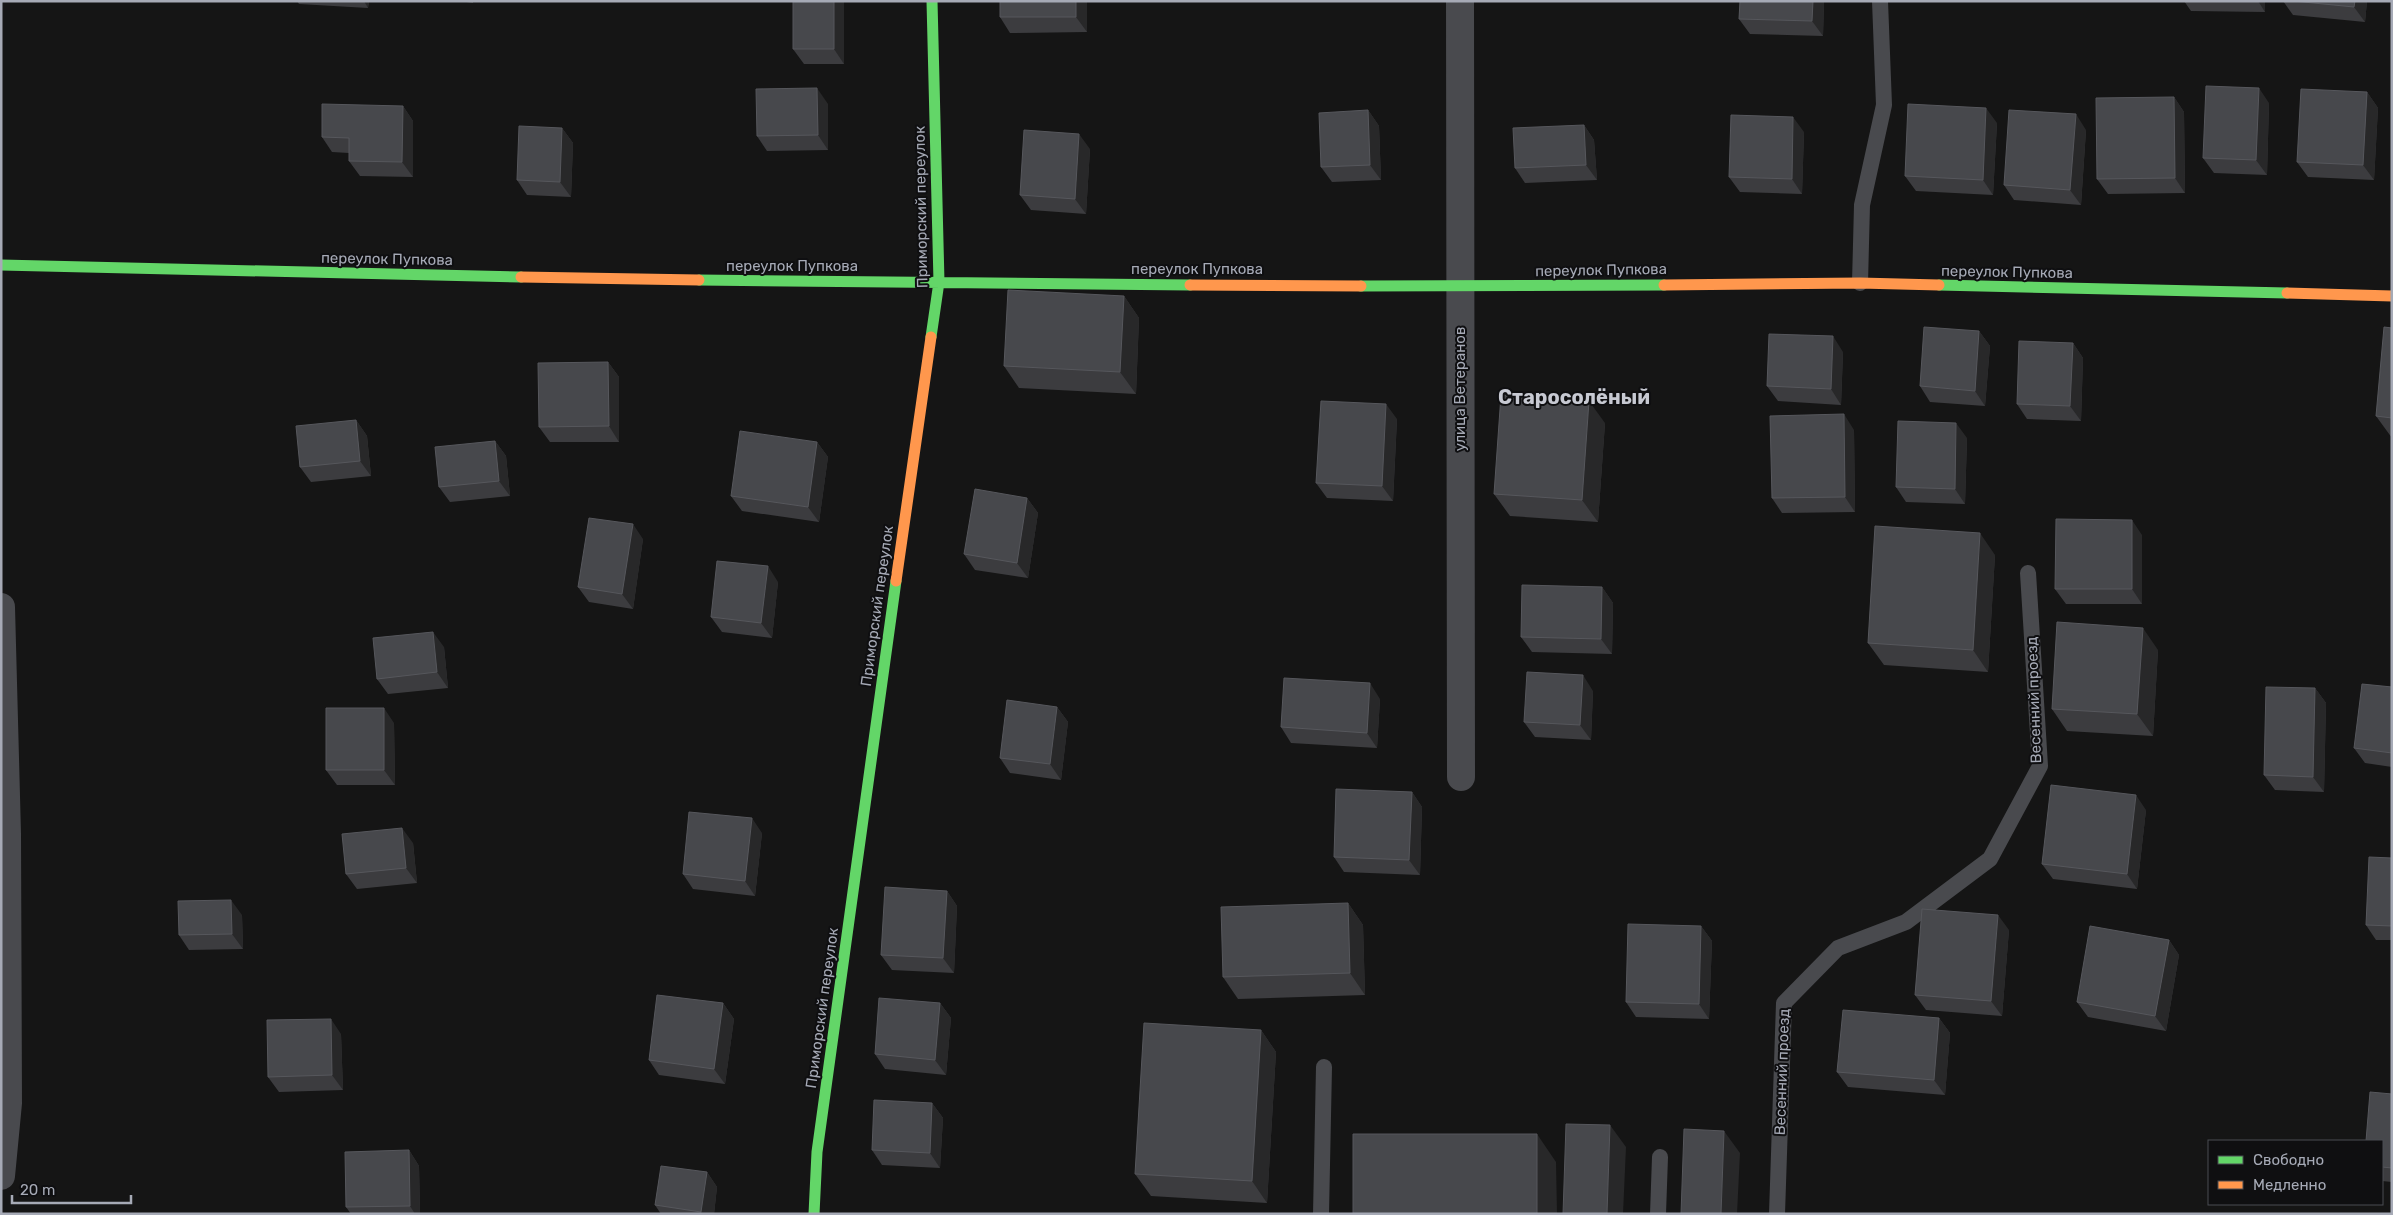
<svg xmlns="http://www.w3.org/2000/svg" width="2393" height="1215" font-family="Rubik,sans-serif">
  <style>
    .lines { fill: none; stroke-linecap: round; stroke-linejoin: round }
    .lane { stroke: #494a4e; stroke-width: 16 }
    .street { stroke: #494a4e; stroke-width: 28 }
    .fast { stroke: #63d668; stroke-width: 11 }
    .slow { stroke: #ff974d; stroke-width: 11 }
    .wall { fill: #3c3c3f }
    .shaded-wall { fill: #282829 }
    .building { fill: #47484c; stroke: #56575c }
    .labels { text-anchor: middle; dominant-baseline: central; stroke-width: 4; stroke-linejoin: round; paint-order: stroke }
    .street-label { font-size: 15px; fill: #a6aab6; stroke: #0f0f11 }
    .district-label { font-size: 20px; font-weight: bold; fill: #c7c9d2; stroke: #0f0f11 }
  </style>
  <rect width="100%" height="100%" fill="#151515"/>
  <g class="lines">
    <path class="lane" d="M1860 283 1862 205 1884 105 1880 1
      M1321 1214 1324 1067
      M1658 1214 1660 1157
      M1777 1214 1784 1003 1838 948 1906 922 1990 859 2040 766 2028 573"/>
    <path class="street" d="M1460 1 1461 777
      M1 607 7 834 8 1103 1 1176"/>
    <path class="fast" d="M1 265 521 277
      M699 280 1190 285
      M1939 285 2287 293
      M1361 286 1664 285
      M931 337 939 282 932 1
      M814 1214 817 1152 896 581"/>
    <path class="slow" d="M521 277 699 280
      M1190 285 1361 286
      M1664 285 1860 283 1939 285
      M2287 293 2392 296
      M896 581 931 337"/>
  </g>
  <path class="wall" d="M297 1H369L368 8 299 4Z
    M460 1H473V3Z
    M844 1V64H804L793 49Z
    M1000 1H1087V32L1010 33 1000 17Z
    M1740 1H1824L1823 36 1750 34 1739 19Z
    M2184 1H2265V12L2191 11Z
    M2283 1H2367L2365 22 2293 15Z
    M2367 92 2378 108 2374 180 2308 177 2297 162Z
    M2174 97 2184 112 2185 193 2108 194 2097 179Z
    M2269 103 2267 175 2214 173 2203 158Z
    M828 104V150L767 151 757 136Z
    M403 106 413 121V177L360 176 349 161V153L332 152 322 137Z
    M1368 110 1379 126 1381 180 1332 182 1321 167Z
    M1997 123 1993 195 1916 191 1905 176Z
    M1584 125 1594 140 1597 180 1525 183 1515 168Z
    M562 128 573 143 571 197 527 195 517 180Z
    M2086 130 2081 205 2014 200 2004 185Z
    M1804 132 1802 194 1740 192 1729 177Z
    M1090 149 1086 214 1031 210 1020 195Z
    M1124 296 1139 318 1136 394 1019 388 1004 366Z
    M2392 328V438L2376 416Z
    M1979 331 1990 346 1985 406 1930 402 1920 386Z
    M2073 343 2083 358 2081 421 2027 419 2017 404Z
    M1843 352 1841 405 1778 401 1767 386Z
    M608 362 619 377V442H550L539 427Z
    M1397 419 1393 501 1327 498 1316 483Z
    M356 420 367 436 371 476 311 482 300 467Z
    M1605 423 1598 522 1510 516 1494 494Z
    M1854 430 1855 512 1782 513 1772 498Z
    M1967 438 1965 504 1906 502 1896 487Z
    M495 441 506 456 510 496 450 502 439 487Z
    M817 442 828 457 819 522 742 511 731 496Z
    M1027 498 1038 513 1028 578 975 570 964 554Z
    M2142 535V604H2066L2055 589Z
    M643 539 633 609 589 602 578 587Z
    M1995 555 1988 672 1884 665 1868 643Z
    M778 582 772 638 722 632 711 617Z
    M1602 587 1613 603 1612 654 1532 652 1521 637Z
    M444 647 448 688 388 694 377 679Z
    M2158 650 2153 736 2067 731 2052 709Z
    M2392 687V767L2365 763 2354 748Z
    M2315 688 2326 703 2324 792 2275 790 2264 775Z
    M1593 691 1591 740 1535 737 1524 722Z
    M1380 699 1377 748 1291 743 1281 727Z
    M1057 707 1068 722 1061 780 1010 773 1000 758Z
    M394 723 395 785H337L326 770Z
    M1412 792 1422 807 1420 875 1344 872 1334 857Z
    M2146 810 2137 889 2053 879 2042 864Z
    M762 833 755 896 693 889 683 874Z
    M413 843 417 883 357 889 346 874Z
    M2392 858V940H2376L2366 925Z
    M947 891 957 906 954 973 892 970 881 955Z
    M1348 903 1363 925 1365 995 1238 999 1223 977Z
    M242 915 243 949 189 950 179 935Z
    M1701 926 1712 941 1709 1019 1636 1017 1626 1002Z
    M2009 930 2002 1016 1926 1010 1915 995Z
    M2169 940 2179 955 2166 1031 2088 1017 2077 1002Z
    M723 1003 734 1019 725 1084 659 1075 649 1060Z
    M940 1003 951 1018 946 1075 885 1069 875 1054Z
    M1939 1018 1950 1033 1945 1095 1848 1087 1837 1072Z
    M1261 1030 1276 1052 1267 1203 1151 1196 1135 1174Z
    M341 1034 343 1090 279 1092 268 1077Z
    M2392 1094V1182L2382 1181V1141Z
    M932 1103 943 1118 940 1168 882 1165 872 1150Z
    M409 1150 419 1166 420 1214H351L346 1207Z
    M707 1172 717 1187 714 1214H661L655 1205Z"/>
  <path class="shaded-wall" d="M364 1H369L368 8Z
    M834 1H844V64L834 49Z
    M1076 1H1087V32L1076 17Z
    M1813 1H1824L1823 36 1812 21Z
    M2258 1H2265V12Z
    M2355 1H2367L2365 22 2354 7Z
    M817 88 828 104V150L818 135Z
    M2259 88 2269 103 2267 175 2256 160Z
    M2367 92 2378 108 2374 180 2363 165Z
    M2174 97 2184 112 2185 193 2175 178Z
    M403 106 413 121V177L402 162Z
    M1986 108 1997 123 1993 195 1983 180Z
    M1368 110 1379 126 1381 180 1370 165Z
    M2076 114 2086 130 2081 205 2070 190Z
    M1793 117 1804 132 1802 194 1792 179Z
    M1584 125 1594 140 1597 180 1586 165Z
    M562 128 573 143 571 197 560 182Z
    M1079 134 1090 149 1086 214 1075 199Z
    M1124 296 1139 318 1136 394 1120 372Z
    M1979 331 1990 346 1985 406 1975 391Z
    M1833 336 1843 352 1841 405 1831 389Z
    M2073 343 2083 358 2081 421 2070 406Z
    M608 362 619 377V442L609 426Z
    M1589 401 1605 423 1598 522 1582 500Z
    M1386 404 1397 419 1393 501 1382 486Z
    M1844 414 1854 430 1855 512 1845 497Z
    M356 420 367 436 371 476 360 461Z
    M1956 423 1967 438 1965 504 1955 489Z
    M495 441 506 456 510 496 499 481Z
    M817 442 828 457 819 522 808 507Z
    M1027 498 1038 513 1028 578 1017 563Z
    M2132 520 2142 535V604L2132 589Z
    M633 524 643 539 633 609 622 594Z
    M1980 533 1995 555 1988 672 1973 650Z
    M768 566 778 582 772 638 761 623Z
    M1602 587 1613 603 1612 654 1601 639Z
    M2143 628 2158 650 2153 736 2137 714Z
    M433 632 444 647 448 688 437 672Z
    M1583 675 1593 691 1591 740 1580 725Z
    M1370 683 1380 699 1377 748 1367 733Z
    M2315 688 2326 703 2324 792 2313 777Z
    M1057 707 1068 722 1061 780 1050 764Z
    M384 708 394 723 395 785 384 770Z
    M1412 792 1422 807 1420 875 1409 860Z
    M2136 795 2146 810 2137 889 2127 874Z
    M752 818 762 833 755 896 745 881Z
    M402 828 413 843 417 883 406 868Z
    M947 891 957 906 954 973 943 958Z
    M231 900 242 915 243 949 232 934Z
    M1348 903 1363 925 1365 995 1350 973Z
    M1998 915 2009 930 2002 1016 1991 1001Z
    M1701 926 1712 941 1709 1019 1699 1004Z
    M2169 940 2179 955 2166 1031 2155 1016Z
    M723 1003 734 1019 725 1084 714 1069Z
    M940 1003 951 1018 946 1075 935 1060Z
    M1939 1018 1950 1033 1945 1095 1934 1080Z
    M331 1019 341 1034 343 1090 332 1075Z
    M1261 1030 1276 1052 1267 1203 1252 1181Z
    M932 1103 943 1118 940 1168 930 1153Z
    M1610 1125 1626 1147 1623 1214H1607Z
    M1724 1131 1740 1153 1737 1214H1721Z
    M1537 1134 1556 1162 1557 1214H1537Z
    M409 1150 419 1166 420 1214H415L410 1206Z
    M707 1172 717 1187 714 1214H703L701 1212Z"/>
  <path class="building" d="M793 1H834V49H793Z
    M1000 1H1076V17H1000Z
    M1740 1H1813L1812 21 1739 19Z
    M2293 1H2355L2354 7Z
    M2206 86 2259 88 2256 160 2203 158Z
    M817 88 818 135 757 136 756 89Z
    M2301 89 2367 92 2363 165 2297 162Z
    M2174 97 2175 178 2097 179 2096 98Z
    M322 104 403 106 402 162 349 161V138L322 137Z
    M1908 104 1986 108 1983 180 1905 176Z
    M1368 110 1370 165 1321 167 1319 113Z
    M2009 110 2076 114 2070 190 2004 185Z
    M1731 115 1793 117 1792 179 1729 177Z
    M1584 125 1586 165 1515 168 1513 128Z
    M519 126 562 128 560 182 517 180Z
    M1024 130 1079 134 1075 199 1020 195Z
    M1008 290 1124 296 1120 372 1004 366Z
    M1924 327 1979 331 1975 391 1920 386Z
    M2384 327 2392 328V418L2376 416Z
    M1769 334 1833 336 1831 389 1767 386Z
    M2019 341 2073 343 2070 406 2017 404Z
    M608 362 609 426 539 427 538 363Z
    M1501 395 1589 401 1582 500 1494 494Z
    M1321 401 1386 404 1382 486 1316 483Z
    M1844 414 1845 497 1772 498 1770 416Z
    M356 420 360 461 300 467 296 426Z
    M1898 421 1956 423 1955 489 1896 487Z
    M740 431 817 442 808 507 731 496Z
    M495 441 499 481 439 487 435 447Z
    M975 489 1027 498 1017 563 964 554Z
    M589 518 633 524 622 594 578 587Z
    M2056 519 2132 520V589H2055Z
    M1875 526 1980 533 1973 650 1868 643Z
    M717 561 768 566 761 623 711 617Z
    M1522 585 1602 587 1601 639 1521 637Z
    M2057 622 2143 628 2137 714 2052 709Z
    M433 632 437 672 377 679 373 638Z
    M1527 672 1583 675 1580 725 1524 722Z
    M1284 678 1370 683 1367 733 1281 727Z
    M2362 684 2392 687V753L2354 748Z
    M2266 687 2315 688 2313 777 2264 775Z
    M1007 700 1057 707 1050 764 1000 758Z
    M326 708H384V770H326Z
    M2051 785 2136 795 2127 874 2042 864Z
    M1336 789 1412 792 1409 860 1334 857Z
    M689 812 752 818 745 881 683 874Z
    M402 828 406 868 346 874 342 834Z
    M2369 857 2392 858V926L2366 925Z
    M885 887 947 891 943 958 881 955Z
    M231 900 232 934 179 935 178 901Z
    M1348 903 1350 973 1223 977 1221 907Z
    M1922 909 1998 915 1991 1001 1915 995Z
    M1628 924 1701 926 1699 1004 1626 1002Z
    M2090 926 2169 940 2155 1016 2077 1002Z
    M657 995 723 1003 714 1069 649 1060Z
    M879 998 940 1003 935 1060 875 1054Z
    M1843 1010 1939 1018 1934 1080 1837 1072Z
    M331 1019 332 1075 268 1077 267 1020Z
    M1144 1023 1261 1030 1252 1181 1135 1174Z
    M2370 1092 2392 1094V1168L2382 1167V1141H2366Z
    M874 1100 932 1103 930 1153 872 1150Z
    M1566 1124 1610 1125 1607 1214H1563Z
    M1684 1129 1724 1131 1721 1214H1681Z
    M1353 1134H1537V1214H1353Z
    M409 1150 410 1206 346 1207 345 1152Z
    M661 1166 707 1172 701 1212 655 1205Z"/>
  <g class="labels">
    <g class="street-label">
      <text transform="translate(921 207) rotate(-91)">Приморский переулок</text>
      <text transform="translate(387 259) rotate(1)">переулок Пупкова</text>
      <text x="792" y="266">переулок Пупкова</text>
      <text x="1197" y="269">переулок Пупкова</text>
      <text transform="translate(1601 270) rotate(-1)">переулок Пупкова</text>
      <text transform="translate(2007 272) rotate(1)">переулок Пупкова</text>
      <text transform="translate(1460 389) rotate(-90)">улица Ветеранов</text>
      <text transform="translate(877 606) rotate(-82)">Приморский переулок</text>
      <text transform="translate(2034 700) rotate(-92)">Весенний проезд</text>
      <text transform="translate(822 1008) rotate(-82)">Приморский переулок</text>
      <text transform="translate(1782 1072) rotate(-88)">Весенний проезд</text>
    </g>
    <g class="district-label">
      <text x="1574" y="397">Староcолёный</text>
    </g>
  </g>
  <rect width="2393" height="1215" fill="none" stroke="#a6aab6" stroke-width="5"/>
  <rect x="2208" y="1140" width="175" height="65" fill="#0f0f11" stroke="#4b4d53"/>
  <rect x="2218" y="1156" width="25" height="8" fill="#63d668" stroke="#4b4d53"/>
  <text x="2253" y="1165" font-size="15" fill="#a6aab6">Свободно</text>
  <rect x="2218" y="1181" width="25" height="8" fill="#ff974d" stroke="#4b4d53"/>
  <text x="2253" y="1190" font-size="15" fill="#a6aab6">Медленно</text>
  <path d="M12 1195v8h119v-8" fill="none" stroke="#a6aab6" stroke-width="2.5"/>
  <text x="20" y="1195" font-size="15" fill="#a6aab6" stroke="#0f0f11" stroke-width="4" paint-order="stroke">20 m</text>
</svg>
